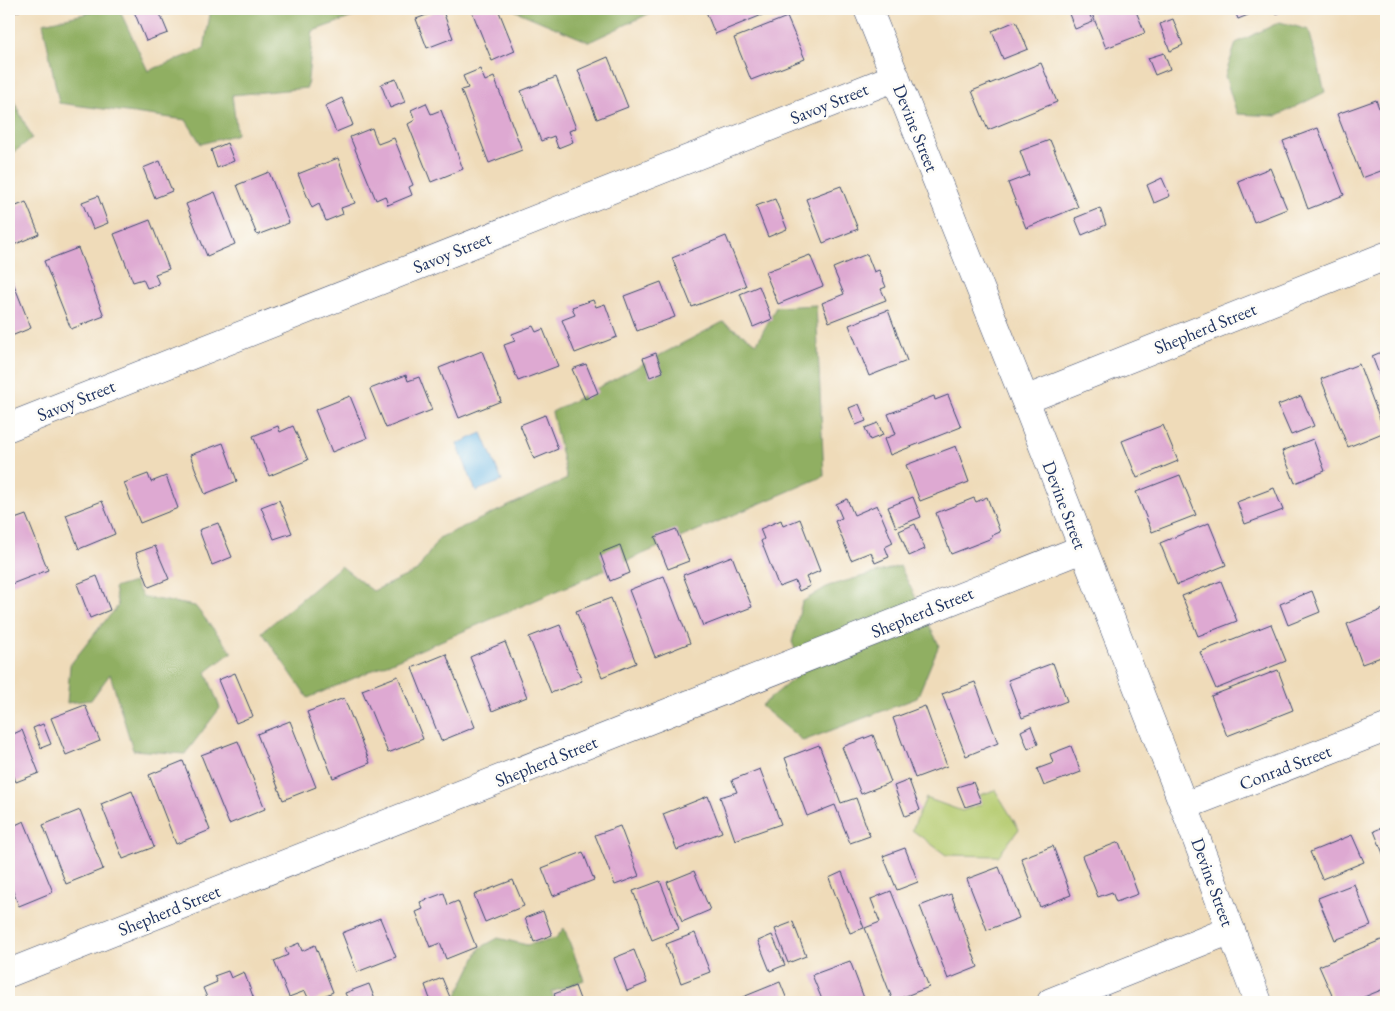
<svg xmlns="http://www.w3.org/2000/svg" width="1395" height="1011" font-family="'EB Garamond',serif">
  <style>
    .green { fill: #b5cb6f; stroke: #687d66 }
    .forest { fill: #90af62; stroke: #566f60 }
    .water { fill: #6cb8e6; stroke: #4474a2 }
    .building { fill: #dea9d2 }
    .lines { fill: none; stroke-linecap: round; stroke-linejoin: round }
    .street-casing { stroke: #3b496c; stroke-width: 29 }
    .street { stroke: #fff; stroke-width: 28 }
    .labels { text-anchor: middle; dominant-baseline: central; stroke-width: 5; stroke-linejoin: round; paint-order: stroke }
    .street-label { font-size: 18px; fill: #1b2f5e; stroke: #fdfcf7 }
  </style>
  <rect width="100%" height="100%" fill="#fdfcf7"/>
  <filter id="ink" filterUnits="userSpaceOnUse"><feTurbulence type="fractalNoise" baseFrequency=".02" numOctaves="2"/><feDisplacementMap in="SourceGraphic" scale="10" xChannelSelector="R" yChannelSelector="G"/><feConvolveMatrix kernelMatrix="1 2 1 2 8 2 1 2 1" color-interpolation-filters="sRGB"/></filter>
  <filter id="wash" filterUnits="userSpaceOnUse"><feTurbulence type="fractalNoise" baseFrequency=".0096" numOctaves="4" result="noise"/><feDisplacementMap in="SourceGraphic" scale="20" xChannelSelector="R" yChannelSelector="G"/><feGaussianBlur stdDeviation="1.12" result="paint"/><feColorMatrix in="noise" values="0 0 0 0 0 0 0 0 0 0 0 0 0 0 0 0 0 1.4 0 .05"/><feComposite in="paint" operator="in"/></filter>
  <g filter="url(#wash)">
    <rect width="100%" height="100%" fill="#efdbb9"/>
    <path class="green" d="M995 790 1019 829 998 856 946 855 912 830 926 798 962 811 982 804 980 795Z"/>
    <path class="forest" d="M107 9H119L148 71 204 49 211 9H375L313 31 307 88 232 95 237 134 201 144 186 120 59 103 43 23Z
      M514 9H659L589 42 516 11Z
      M1280 22 1309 30 1325 92 1277 116 1237 114 1225 76 1236 43Z
      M9 91 32 138 9 156Z
      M816 305 824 476 308 698 262 632 341 566 373 591 417 571 439 538 567 479 552 412 723 322 757 343 776 307Z
      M900 566 939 645 917 698 803 741 761 706 804 670 792 642 802 602 828 586Z
      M134 582 143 597 195 606 232 652 206 672 220 708 185 754 133 750 110 674 91 700 67 703 70 665 99 628 118 606 114 588Z
      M564 928 584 980 552 992 555 1002H456L455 999 480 948 498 938 527 945 556 938Z"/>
    <path class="water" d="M482 433 502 481 476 491 457 444Z"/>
    <g id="blocks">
      <path class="building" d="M9 9H24L9 15Z
        M133 9H158L168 33 146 41Z
        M442 9 453 38 427 48 416 19Z
        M471 9H498L515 51 492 61Z
        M705 9H771L772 11 715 34Z
        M1067 9H1087L1093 22 1075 29Z
        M1090 9H1135L1145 33 1106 48Z
        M1234 9H1263L1238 19Z
        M1274 9H1289L1276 14Z
        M787 17 805 59 751 80 734 38Z
        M1173 19 1183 45 1170 51 1160 24Z
        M1016 21 1028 49 1003 59 992 31Z
        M1164 53 1170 69 1155 75 1148 58Z
        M608 57 628 107 597 119 578 70Z
        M1041 63 1057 102 988 130 972 91Z
        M480 69 485 81 494 77 522 150 489 163 461 90 468 88 463 76Z
        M556 77 576 128 569 131 573 142 558 148 554 136 541 141 521 91Z
        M396 79 405 102 390 108 381 84Z
        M342 98 353 125 336 132 325 106Z
        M1376 100 1386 127V169L1362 178 1337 114Z
        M426 103 431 114 441 110 463 169 431 182 408 124 415 120 411 110Z
        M372 128 378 144 394 138 413 185 409 187 412 195 388 205 385 196 376 200 350 137Z
        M1318 128 1344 195 1308 209 1283 141Z
        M1050 140 1078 207 1026 228 1008 183 1029 175 1020 151Z
        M227 143 234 161 217 168 211 150Z
        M338 158 355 203 341 208 343 214 326 221 319 204 312 208 298 174Z
        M160 161 172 191 155 198 143 168Z
        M1270 168 1287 209 1254 222 1238 181Z
        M269 172 289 223 257 235 237 185Z
        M1162 178 1170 196 1154 203 1147 185Z
        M841 186 858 229 823 243 806 199Z
        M215 192 235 244 207 256 186 204Z
        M98 196 108 223 93 229 82 202Z
        M775 199 787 229 768 237 756 206Z
        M26 202 39 234 9 247V209Z
        M1100 208 1106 225 1082 235 1075 218Z
        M150 220 169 269 155 274 159 284 147 288 143 279 133 282 114 234Z
        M726 236 746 286 692 307 672 258Z
        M78 248 104 316 71 329 44 261Z
        M867 254 874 272 879 270 886 287 881 289 886 300 829 322 822 303 844 294 833 268Z
        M810 255 823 286 778 304 765 272Z
        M9 272 31 328 9 337Z
        M661 282 675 317 637 331 624 296Z
        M759 286 772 319 753 327 740 294Z
        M593 300 596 307 605 304 617 337 575 353 562 320 575 315 572 307Z
        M888 310 907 361 869 376 849 325Z
        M533 326 536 332 543 329 558 366 518 381 504 345 515 341 512 334Z
        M1386 350V392L1372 356Z
        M482 351 501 401 459 418 439 368Z
        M656 353 663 372 650 377 643 358Z
        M586 364 598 393 585 399 572 369Z
        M1359 364 1385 432 1348 447 1321 379Z
        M406 375 408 381 419 377 432 410 386 428 370 389Z
        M948 395 961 427 890 455 884 439 896 434 888 414 934 396 935 400Z
        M350 396 367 438 332 452 315 410Z
        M1301 396 1314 426 1291 435 1278 405Z
        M859 404 866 421 856 425 849 408Z
        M545 415 558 449 534 459 520 425Z
        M878 423 883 435 870 440 865 428Z
        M1163 425 1178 461 1137 478 1122 441Z
        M278 426 280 432 293 426 308 460 269 476 253 436Z
        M1313 439 1325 471 1295 483 1282 451Z
        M223 443 237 481 205 494 190 455Z
        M956 446 969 482 920 501 906 465Z
        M148 474 151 482 166 476 178 508 140 523 124 483Z
        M1180 475 1196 515 1152 532 1136 492Z
        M1274 488 1283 510 1245 524 1237 502Z
        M913 497 921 517 896 527 888 507Z
        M987 497 1000 532 991 536 992 538 951 554 936 513 974 498 976 502Z
        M847 499 854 515 877 505 893 543 885 547 889 557 875 563 871 552 851 560 835 521 842 518 836 504Z
        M279 500 292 533 274 539 261 507Z
        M102 501 115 534 79 549 66 515Z
        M26 515 48 570 9 585V521Z
        M800 519 820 571 806 577 810 586 799 591 795 581 779 587 761 541 764 539 760 529 781 520 783 526Z
        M218 523 232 557 212 565 199 530Z
        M1209 523 1226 565 1177 585 1160 543Z
        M915 524 925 549 909 556 899 531Z
        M676 529 689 561 668 569 655 537Z
        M620 545 630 573 610 581 600 553Z
        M155 546 169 579 149 587 136 553Z
        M732 556 752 607 703 626 683 575Z
        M97 576 110 610 90 618 77 584Z
        M664 576 690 643 655 657 629 590Z
        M1221 581 1237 621 1198 636 1182 596Z
        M1312 591 1320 612 1288 625 1280 604Z
        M611 598 636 663 602 677 576 611Z
        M1386 608V662L1383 663 1381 657 1362 664 1347 624Z
        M1271 624 1286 661 1216 689 1200 652Z
        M560 625 582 681 551 693 529 637Z
        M505 642 527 697 492 711 470 657Z
        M446 654 475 727 441 741 412 668Z
        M1053 663 1067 701 1022 718 1008 680Z
        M1278 670 1293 710 1227 736 1211 696Z
        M235 673 253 716 236 723 218 680Z
        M398 676 423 739 388 753 362 690Z
        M975 682 998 743 966 756 942 694Z
        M344 698 370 763 333 778 307 712Z
        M85 705 100 741 66 755 51 718Z
        M925 706 947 766 915 778 893 718Z
        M290 721 316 787 283 800 257 734Z
        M43 724 51 744 41 748 33 728Z
        M1031 726 1038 744 1028 749 1021 731Z
        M22 730 39 773 16 782 9 764V736Z
        M873 735 891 782 861 794 842 747Z
        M238 741 265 809 229 824 201 755Z
        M819 745 841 803 856 798 870 836 850 843 835 805 807 816 785 758Z
        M1071 746 1081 772 1044 786 1037 769 1053 763 1050 754Z
        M183 761 210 830 176 844 149 775Z
        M760 769 781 824 735 840 720 797 737 792 732 780Z
        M909 780 920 810 905 816 894 786Z
        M973 782 981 802 965 807 957 787Z
        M132 791 154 847 123 859 101 804Z
        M708 796 722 832 677 850 663 814Z
        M80 810 103 869 66 884 43 825Z
        M24 821 53 892 19 906 9 882V828Z
        M620 826 639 876 615 885 595 835Z
        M1386 826V861L1374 831Z
        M1352 835 1364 862 1322 879 1310 852Z
        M1119 842 1138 894 1116 902 1112 892 1098 897 1082 856Z
        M1053 846 1071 895 1040 907 1021 858Z
        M905 848 918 882 897 890 883 856Z
        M583 852 594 880 553 896 542 868Z
        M999 867 1019 918 987 930 967 879Z
        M694 871 710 910 682 922 667 882Z
        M842 872 864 928 850 933 829 878Z
        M513 880 524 906 485 922 474 895Z
        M660 881 679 929 652 940 633 891Z
        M1354 884 1371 926 1335 940 1318 898Z
        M891 891 929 987 893 1001 865 928 880 922 871 899Z
        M444 893 448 905 458 901 476 947 446 959 440 943 430 947 416 912 423 909 420 902Z
        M951 894 978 967 948 979 920 906Z
        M543 911 552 935 534 942 525 918Z
        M380 918 396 957 357 972 342 933Z
        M793 922 806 956 788 963 775 929Z
        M695 933 710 972 681 983 666 944Z
        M772 935 785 965 770 971 758 941Z
        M1386 938V988L1352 1002H1335L1319 966Z
        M299 943 302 951 315 945 333 992 310 1002 305 991 289 997 274 961 288 955 285 949Z
        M634 950 647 983 627 991 614 958Z
        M850 961 864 998 855 1002H823L812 975Z
        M228 971 231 978 244 972 255 1002H209L203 988 217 982 214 976Z
        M442 978 452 1002H431L425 985Z
        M780 982 788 1002H739L738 999Z
        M369 984 376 1002H349L345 993Z
        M575 986 581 1002H557L554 994Z"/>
    </g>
  </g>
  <g filter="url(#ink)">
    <use href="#blocks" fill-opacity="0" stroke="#3b496c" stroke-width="1"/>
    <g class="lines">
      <defs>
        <path id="street" d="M868 9 1025 400 1184 806 1258 1002
          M1025 400 1386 256
          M9 427 896 77
          M1184 806 1386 728
          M9 973 1082 549
          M1051 1002 1231 930"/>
      </defs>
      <use href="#street" class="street-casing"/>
      <use href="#street" class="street"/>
    </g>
  </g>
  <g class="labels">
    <g class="street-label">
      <text transform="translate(829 103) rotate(-22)">Savoy Street</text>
      <text transform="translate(916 128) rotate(68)">Devine Street</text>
      <text transform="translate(452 252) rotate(-22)">Savoy Street</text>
      <text transform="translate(1205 328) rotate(-22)">Shepherd Street</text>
      <text transform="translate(76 400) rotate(-22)">Savoy Street</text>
      <text transform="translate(1065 505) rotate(69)">Devine Street</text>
      <text transform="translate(922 612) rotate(-22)">Shepherd Street</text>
      <text transform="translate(546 761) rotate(-22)">Shepherd Street</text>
      <text transform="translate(1285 767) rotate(-21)">Conrad Street</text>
      <text transform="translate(1213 882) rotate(70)">Devine Street</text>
      <text transform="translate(169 910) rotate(-22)">Shepherd Street</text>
    </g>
  </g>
  <rect width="1395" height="1011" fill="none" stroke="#fdfcf7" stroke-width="30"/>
</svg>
